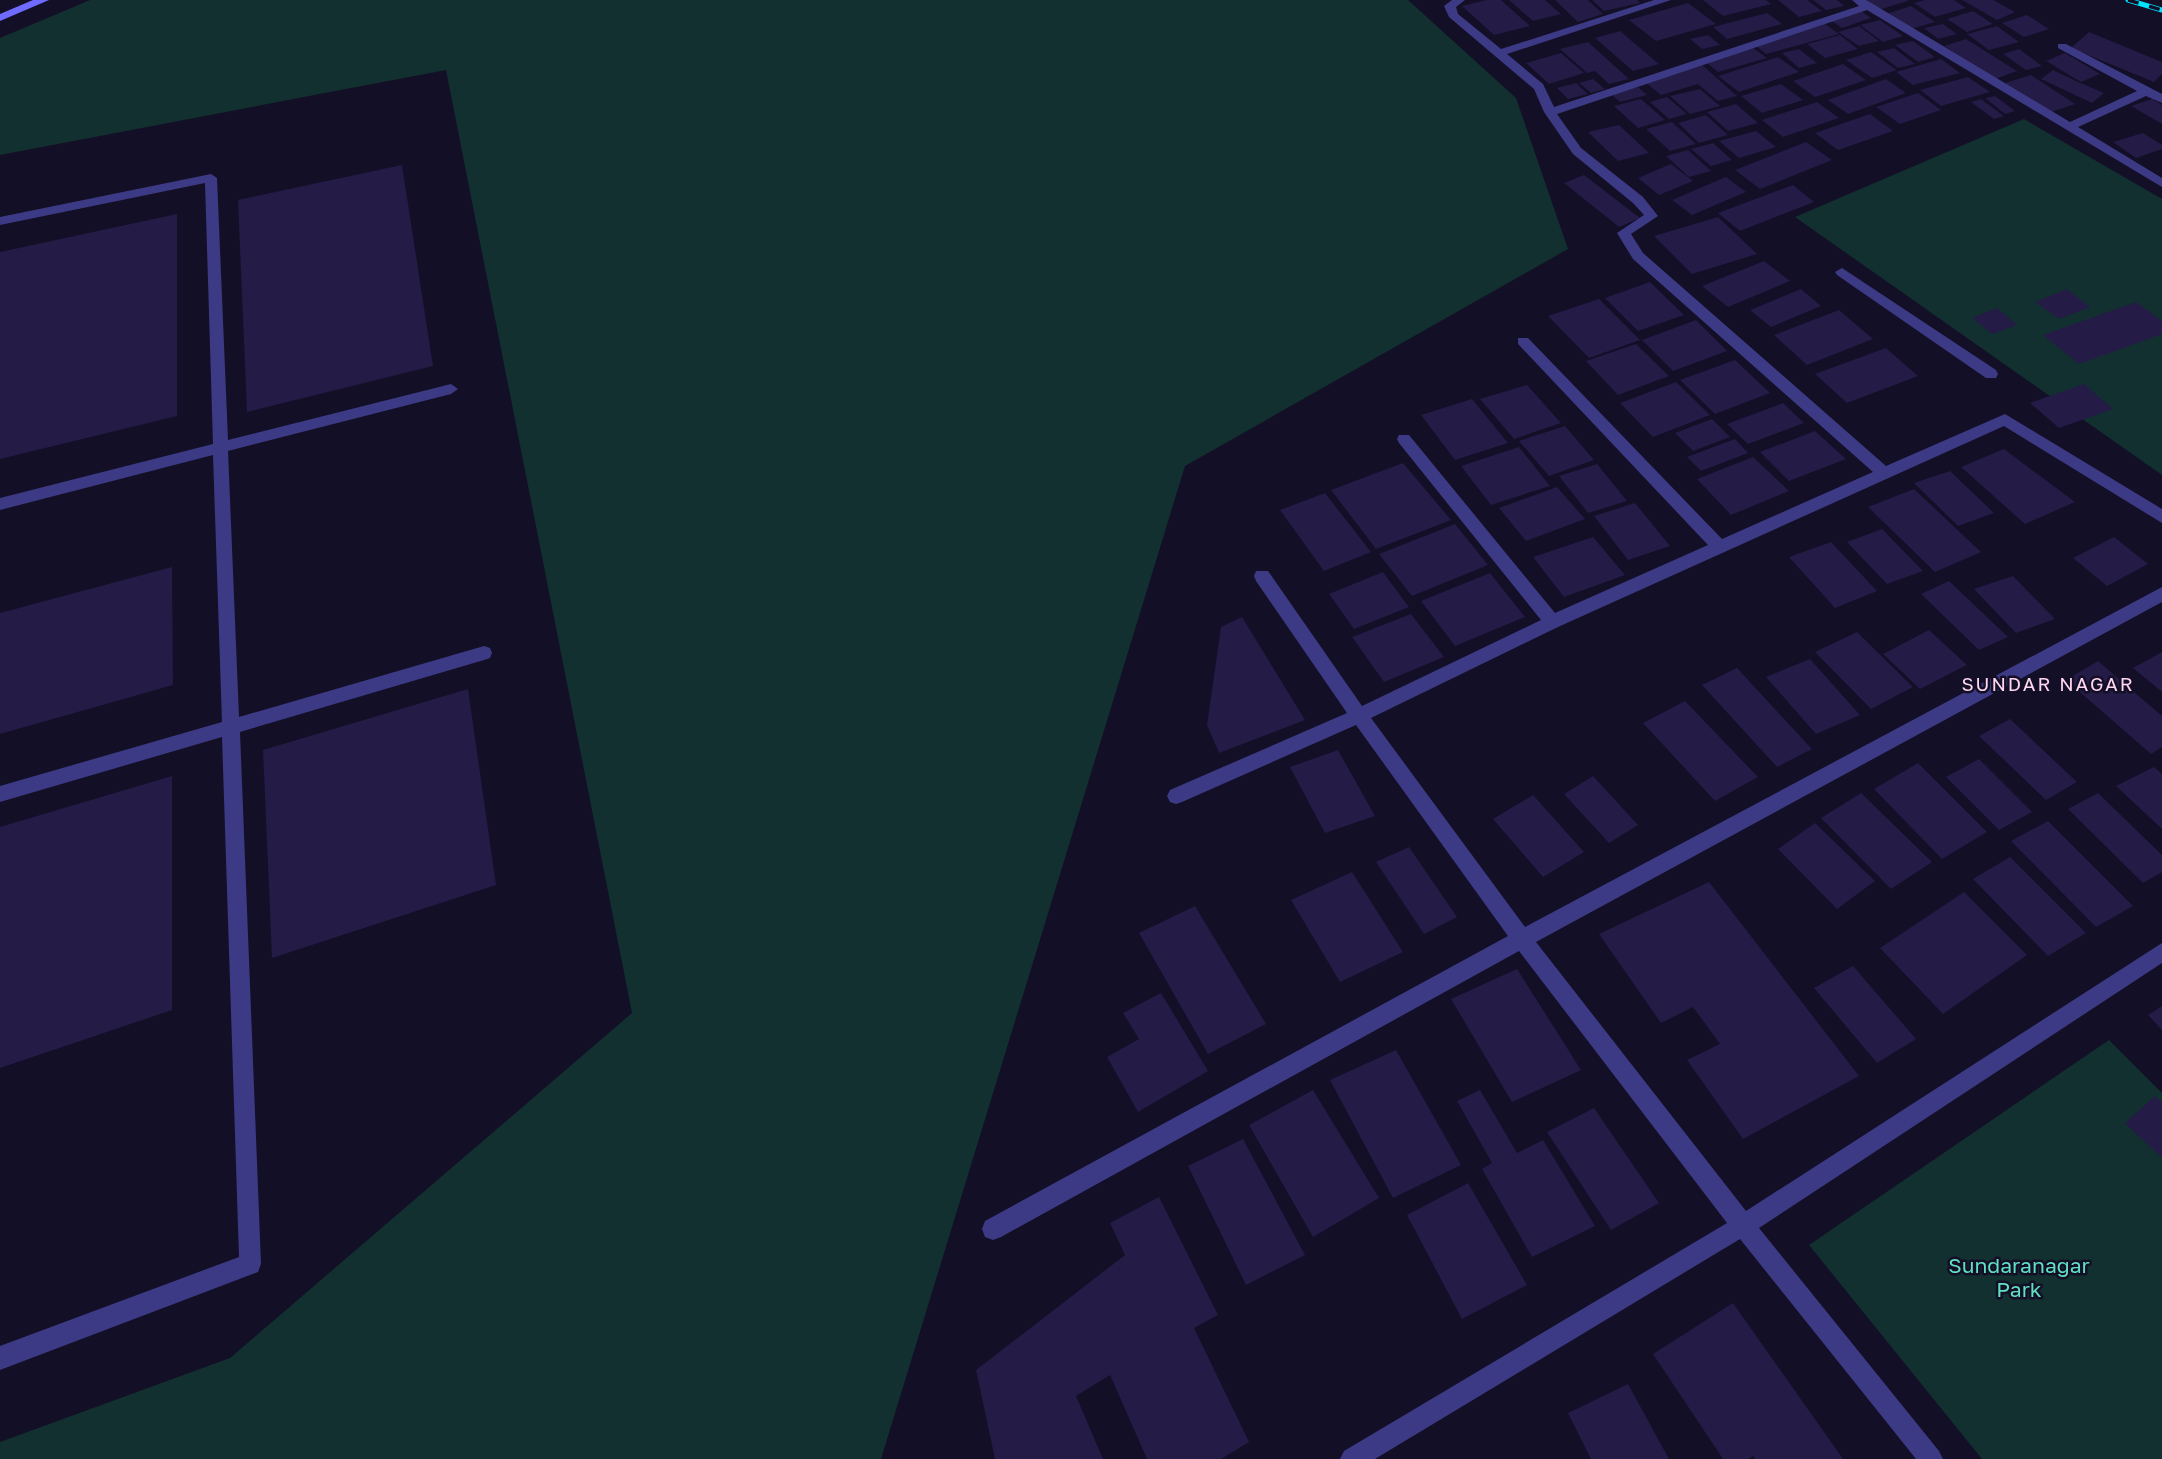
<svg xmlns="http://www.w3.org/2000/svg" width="2162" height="1459" font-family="'Golos Text',sans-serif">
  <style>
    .green { fill: #12302f }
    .building { fill: #241b47 }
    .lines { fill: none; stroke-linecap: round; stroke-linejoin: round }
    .lane { fill: #3d3a85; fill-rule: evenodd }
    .street { fill: #3d3a85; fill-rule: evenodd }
    .secondary { fill: #6f6bff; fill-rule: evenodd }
    .rail-casing { stroke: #00e5ff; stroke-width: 5 }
    .rail { stroke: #130f26; stroke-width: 3.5; stroke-dasharray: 11; stroke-linecap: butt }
    .labels { text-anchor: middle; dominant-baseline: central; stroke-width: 5; stroke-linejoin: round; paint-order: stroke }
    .neighbourhood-label { font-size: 19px; letter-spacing: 2px; fill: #ffd6f0; stroke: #130f26 }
    .near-park-label { font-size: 21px; fill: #5fe0c0; stroke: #130f26 }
  </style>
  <rect width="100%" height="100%" fill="#130f26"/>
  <path class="green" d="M90 0H1408L1516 98 1568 249 1185 466 881 1459H0V1442L230 1358 632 1013 446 70 0 155V38Z
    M2024 119 2162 199V475L1795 217Z
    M2109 1040 2162 1093V1459H1982L1809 1245Z"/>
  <path class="building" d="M1487 0H1501L1530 26 1494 35 1462 6Z
    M1509 0H1545L1561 14 1533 21Z
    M1555 0H1588L1603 14 1578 22Z
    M1592 0H1637L1640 3 1604 11Z
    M1703 0H1766L1771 4 1723 16Z
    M1778 0H1807L1822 11 1799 17Z
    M1813 0H1837L1844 6 1826 10Z
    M1864 0H1908V1L1878 10Z
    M1925 0H1954L1966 8 1935 17 1914 3Z
    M1962 0H1993L2015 12 1997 20Z
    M1688 3 1716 24 1656 41 1629 20Z
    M1911 6 1935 22 1911 29 1886 14Z
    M1861 11 1871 18 1842 28 1830 20Z
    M1973 11 1993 24 1967 32 1947 19Z
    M1767 13 1782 24 1727 39 1713 27Z
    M2027 15 2049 29 2024 37 2002 23Z
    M1880 20 1903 36 1883 42 1860 25Z
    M1825 24 1839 34 1766 54 1755 45Z
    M1943 24 1957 34 1938 39 1924 28Z
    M1859 26 1879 41 1859 46 1838 32Z
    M1997 26 2019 42 1989 50 1967 34Z
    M1620 31 1659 64 1633 71 1595 38Z
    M2089 32 2162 62V74L2154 82 2071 48Z
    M1708 35 1720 45 1702 49 1690 39Z
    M1840 35 1858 49 1825 58 1807 44Z
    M1966 39 2017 71 1995 79 1944 46Z
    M1913 41 1935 57 1918 62 1895 45Z
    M1588 42 1629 79 1609 84 1595 71 1587 73 1560 49Z
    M1752 47 1767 58 1718 72 1707 63Z
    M1894 48 1915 64 1898 68 1877 52Z
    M1799 49 1817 63 1799 68 1782 53Z
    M2019 49 2042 66 2026 70 2003 54Z
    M1871 52 1897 70 1872 78 1846 60Z
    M1561 53 1584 73 1549 84 1526 63Z
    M2065 53 2100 74 2081 82 2046 61Z
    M1778 57 1799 72 1739 92 1718 76Z
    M1941 59 1960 73 1913 85 1896 72Z
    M1701 64 1737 96 1718 101 1698 84 1661 95 1645 82Z
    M1843 64 1866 80 1815 97 1793 81Z
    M2053 70 2078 82 2104 93 2092 103 2041 79Z
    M2031 75 2075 104 2048 113 2005 83Z
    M1968 77 1990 92 1941 106 1920 90Z
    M1593 79 1605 89 1591 93 1579 83Z
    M1886 79 1906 93 1848 114 1828 100Z
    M1576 83 1588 94 1568 99 1557 88Z
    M1781 84 1803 100 1762 113 1741 96Z
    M1638 87 1647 95 1620 102 1611 94Z
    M1700 89 1720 106 1690 114 1670 96Z
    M1918 93 1941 110 1900 124 1876 107Z
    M1995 96 2015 111 2005 114 1985 98Z
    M1667 97 1687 114 1669 119 1650 102Z
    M1641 99 1665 120 1638 128 1614 106Z
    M1981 99 2004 116 1994 119 1971 102Z
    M2152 99 2162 105V124L2131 106Z
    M1817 102 1839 118 1783 137 1762 120Z
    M1736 104 1758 123 1728 131 1707 112Z
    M1870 114 1893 131 1838 150 1815 133Z
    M1706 115 1728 135 1699 143 1678 123Z
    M1672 122 1696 144 1670 151 1646 129Z
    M1619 125 1649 153 1618 161 1588 132Z
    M1756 131 1776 147 1739 158 1719 141Z
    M2143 133 2162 145V149L2136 158 2113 142Z
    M1806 142 1832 160 1760 189 1735 170Z
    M1713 143 1732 160 1711 166 1691 149Z
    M1688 150 1711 171 1689 177 1666 156Z
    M1671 164 1693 181 1659 195 1638 178Z
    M402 165 433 366 247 412 238 200Z
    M1584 175 1640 218 1619 227 1564 183Z
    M1726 177 1746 192 1692 215 1672 200Z
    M1793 185 1814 202 1740 231 1718 213Z
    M177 214V416L0 459V252Z
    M1718 217 1757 254 1692 274 1654 236Z
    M1764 261 1790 281 1728 307 1702 286Z
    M1650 282 1684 315 1638 331 1605 298Z
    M1801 289 1821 306 1771 327 1750 310Z
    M2067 289 2090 307 2059 319 2035 302Z
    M1599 299 1640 340 1589 358 1548 316Z
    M2136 302 2162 321V334L2079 364 2043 335Z
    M1997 308 2017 325 1992 334 1972 318Z
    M1839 310 1873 339 1807 365 1774 335Z
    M1696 320 1727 351 1673 371 1642 340Z
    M1636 344 1669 376 1618 395 1586 361Z
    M1886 348 1918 376 1847 403 1815 374Z
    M1735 360 1770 393 1715 414 1680 380Z
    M1676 382 1710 415 1653 437 1620 403Z
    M2084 384 2113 409 2059 428 2030 403Z
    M1527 385 1561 423 1514 439 1480 399Z
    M1472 399 1508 443 1455 460 1421 415Z
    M1783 403 1804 423 1748 444 1727 424Z
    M1712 419 1730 437 1693 451 1675 433Z
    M1565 426 1594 460 1549 476 1519 441Z
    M1815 431 1846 459 1789 481 1760 452Z
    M1735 439 1748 453 1701 471 1687 457Z
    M1519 447 1550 486 1491 505 1461 466Z
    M2004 449 2075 502 2025 524 1961 467Z
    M1753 457 1789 491 1731 515 1697 479Z
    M1403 463 1451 520 1376 549 1331 490Z
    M1597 464 1627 501 1588 513 1559 476Z
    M1950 471 1994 513 1958 526 1914 483Z
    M1557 487 1585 519 1526 541 1499 508Z
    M1914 489 1981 552 1935 572 1868 507Z
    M1325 493 1371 552 1324 571 1280 510Z
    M1635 503 1670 546 1628 560 1594 516Z
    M1455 524 1488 565 1412 596 1379 554Z
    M1882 529 1923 571 1887 584 1847 542Z
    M1593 537 1625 575 1564 597 1533 557Z
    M2114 537 2148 564 2107 586 2073 558Z
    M1831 542 1877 591 1835 608 1789 557Z
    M172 567 173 685 0 734V613Z
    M1383 572 1409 607 1354 629 1329 594Z
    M1490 573 1525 617 1455 646 1421 601Z
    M2013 576 2055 619 2016 633 1974 589Z
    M1949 581 2008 637 1979 650 1921 594Z
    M1411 614 1444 657 1384 682 1352 637Z
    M1242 617 1305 720 1219 753 1207 725 1221 627Z
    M1929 630 1967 665 1920 689 1883 654Z
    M1857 632 1913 687 1871 709 1815 652Z
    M2162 652V692L2133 668Z
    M1810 659 1860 715 1816 734 1766 677Z
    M2098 661 2162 716V747L2151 754 2066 680Z
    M1737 668 1812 749 1777 767 1702 685Z
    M468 689 496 885 272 958 263 750Z
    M1685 701 1758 777 1715 801 1643 723Z
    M2010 719 2077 782 2046 800 1979 736Z
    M1338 750 1375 816 1325 833 1290 767Z
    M1979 759 2032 812 1999 830 1946 777Z
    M1918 763 1987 832 1942 859 1874 789Z
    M2154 767 2162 774V829L2116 786Z
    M172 776V1010L0 1068V827Z
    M1593 776 1638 825 1609 843 1564 794Z
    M1861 793 1932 862 1891 889 1821 818Z
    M2098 793 2162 855V872L2143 883 2068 809Z
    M1533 795 1584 852 1543 877 1493 819Z
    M2048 821 2133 906 2096 927 2011 841Z
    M1815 823 1875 881 1837 909 1778 849Z
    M1409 847 1457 917 1424 934 1376 862Z
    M2010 857 2086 933 2048 956 1973 879Z
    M1352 872 1403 952 1340 982 1291 900Z
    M1709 882 1859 1076 1743 1139 1687 1060 1720 1044 1693 1007 1661 1023 1599 934Z
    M1964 892 2027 955 1943 1014 1880 948Z
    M1195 906 1266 1024 1208 1054 1139 933Z
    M1853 966 1916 1039 1877 1063 1814 988Z
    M1517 969 1581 1070 1512 1102 1451 999Z
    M1161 993 1208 1071 1138 1112 1107 1057 1139 1039 1123 1013Z
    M2162 1006V1030L2148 1015Z
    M1396 1050 1461 1165 1393 1198 1330 1080Z
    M1313 1090 1379 1198 1313 1237 1249 1125Z
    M1480 1090 1517 1153 1543 1140 1595 1226 1532 1257 1482 1169 1492 1163 1457 1101Z
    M2155 1096 2162 1103V1158L2125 1123Z
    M1594 1108 1659 1203 1611 1230 1547 1132Z
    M1243 1139 1305 1255 1246 1285 1188 1166Z
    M1468 1183 1527 1285 1462 1319 1407 1215Z
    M1159 1197 1218 1315 1194 1328 1249 1442 1221 1459H1147L1110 1375 1076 1396 1103 1459H995L976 1370 1125 1255 1110 1223Z
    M1733 1303 1843 1459H1755L1753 1456 1749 1459H1723L1653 1354Z
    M1628 1384 1669 1459H1591L1568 1413Z"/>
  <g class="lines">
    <path class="lane" d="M211 174 217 178 228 440 451 384 458 389 451 394 228 451 239 717 484 646 490 648 492 653 490 658 484 660 240 732 261 1264 258 1272 250 1275 0 1370V1346L239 1257 222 737 0 802V786L222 722 213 455 0 510V498L213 444 205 183 0 225V217Z"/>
    <path class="street" d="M1452 0H1465L1456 7 1458 14 1501 49 1654 0H1671L1507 54 1543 84 1554 107 1859 6 1852 0H1866L1873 4 2070 122 2137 91 2058 48V44H2066L2162 94V103L2146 96 2078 127 2162 178V187L1867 10 1557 114 1581 148 1643 197 1658 216 1631 234 1643 253 1886 466 2005 414 2162 509V523L2004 426 1558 627 1371 718 1525 927 2162 587V602L1536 942 1746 1211 2162 943V963L1759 1228 1939 1451 1943 1459H1916L1740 1239 1375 1459H1340L1344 1451 1727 1223 1519 951 1001 1237 993 1240 985 1237 982 1229 985 1221 1508 936 1356 725 1182 802 1176 804 1170 802 1167 796 1170 790 1347 713 1256 581 1254 576 1256 571H1268L1362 706 1541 620 1399 443 1397 439 1399 435H1409L1555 613 1708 545 1518 344V338H1528L1722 539 1873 472 1633 259 1617 233 1644 215 1633 203 1573 154 1544 112 1534 89 1449 17 1444 6Z
      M1842 268 1996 370 1998 374 1996 378H1986L1837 275 1835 272Z"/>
    <path class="secondary" d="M33 0H49L0 21V14Z"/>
    <defs>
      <path id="rail" d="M2128 0 2162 10"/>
    </defs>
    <use href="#rail" class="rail-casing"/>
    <use href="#rail" class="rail"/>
  </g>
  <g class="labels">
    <g class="neighbourhood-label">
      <text x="2048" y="683">SUNDAR NAGAR</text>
    </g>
    <g class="near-park-label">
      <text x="2019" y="1265">Sundaranagar<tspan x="2019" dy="24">Park</tspan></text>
    </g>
  </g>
</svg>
